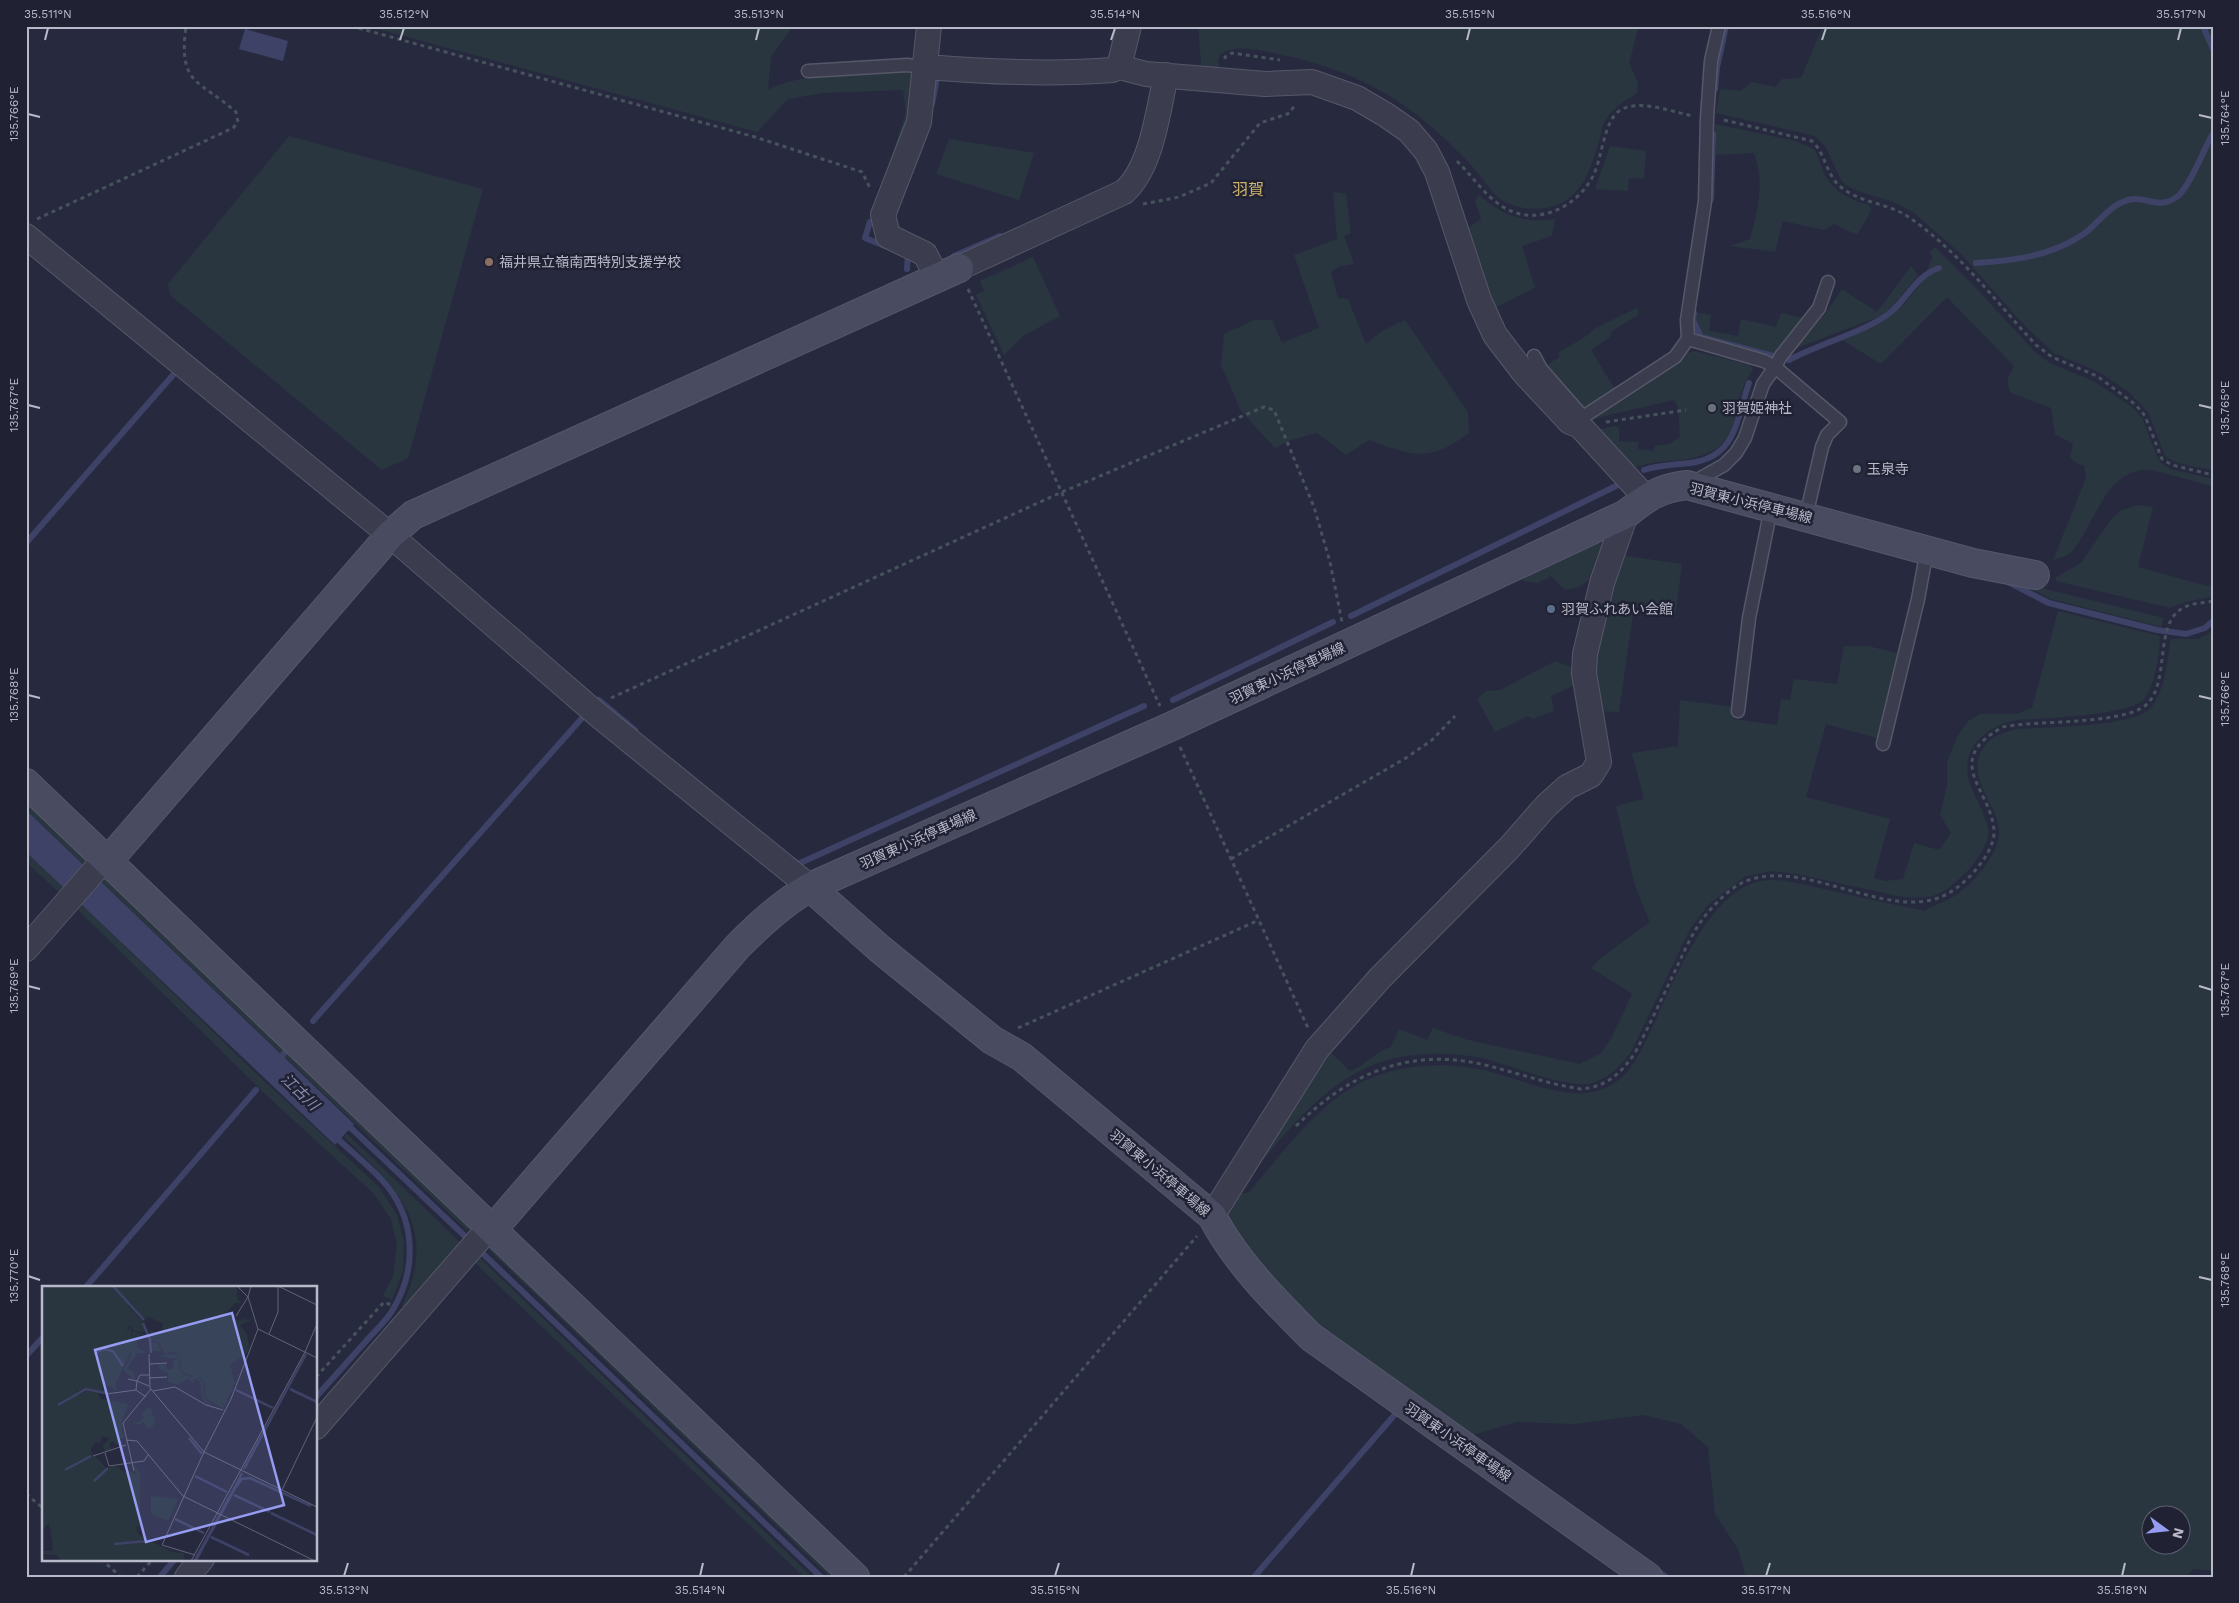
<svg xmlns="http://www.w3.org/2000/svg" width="2239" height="1603" font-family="'Work Sans','Noto Sans JP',sans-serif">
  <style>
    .green { fill: #293640; fill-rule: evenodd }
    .water { fill: #3e4266 }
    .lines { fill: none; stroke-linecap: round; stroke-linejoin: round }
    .stream { stroke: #3e4266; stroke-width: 6 }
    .lane-casing { stroke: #565869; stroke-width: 15 }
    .street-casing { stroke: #565869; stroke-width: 26 }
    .secondary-casing { stroke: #565869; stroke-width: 30 }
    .path { stroke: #47535c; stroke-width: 3; stroke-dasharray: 4 4; stroke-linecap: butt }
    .lane { stroke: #3b3d4f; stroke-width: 12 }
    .street { stroke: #3b3d4f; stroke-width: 24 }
    .secondary { stroke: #494b61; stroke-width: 28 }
    .ticks { fill: none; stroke: #b8b9c9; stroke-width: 2 }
    .education-dot { fill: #8d6e63; stroke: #202234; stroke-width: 2 }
    .worship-dot { fill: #6b7280; stroke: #202234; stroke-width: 2 }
    .service-dot { fill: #5c6f8a; stroke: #202234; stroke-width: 2 }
    .labels { text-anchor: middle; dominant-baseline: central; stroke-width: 5; stroke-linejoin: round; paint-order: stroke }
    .poi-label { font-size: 14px; fill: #b8b9c9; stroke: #202234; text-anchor: start }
    .street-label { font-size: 14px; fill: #b8b9c9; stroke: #202234 }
    .water-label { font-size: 15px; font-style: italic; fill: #888db2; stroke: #202234 }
    .quarter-label { font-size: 16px; fill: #ceb56d; stroke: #202234 }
    .inset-river { fill: none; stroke: #3e4266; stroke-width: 2.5 }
    .inset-road { fill: none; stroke: #616376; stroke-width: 1 }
    .view { fill: #959cf1; fill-opacity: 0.15; stroke: #959cf1; stroke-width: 2.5 }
    .inset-edge { fill: none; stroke: #b8b9c9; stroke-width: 2.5 }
    .neatline { fill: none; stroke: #b8b9c9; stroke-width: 2 }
    .ticks-label { font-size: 12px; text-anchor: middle; fill: #b8b9c9 }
  </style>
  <rect width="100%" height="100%" fill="#272a3f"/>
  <path class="green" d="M367 26H793L771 56 768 90C795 73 884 68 918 72L913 110 886 174 906 112 903 90 823 93 788 99 757 132Z
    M1198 26H1639L1629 63 1638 83 1637 93C1625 102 1614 106 1606 119 1602 125 1601 134 1599 141 1592 167 1582 197 1554 206 1539 211 1519 209 1505 202 1492 195 1486 182 1477 172 1470 163 1461 155 1453 147 1406 98 1349 69 1283 55 1263 51 1238 43 1220 54L1218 62 1223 75 1202 74Z
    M1823 26H2213V470L2190 466 2173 461 2165 456 2149 414 2129 392 2099 372 2054 353 2024 325 1961 254 1913 212 1896 203 1855 190 1842 182 1825 146 1815 136 1716 113 1720 89 1740 91 1752 82 1775 87 1782 79 1801 78Z
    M1715 124 1795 141 1814 149C1819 157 1820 166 1825 175 1834 192 1851 201 1869 205L1871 211 1857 235 1834 224 1824 230 1783 221 1775 252 1730 246 1750 239C1758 209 1765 182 1754 153L1716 155Z
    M289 136 483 189 408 458 382 470 170 295 168 284Z
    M949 139 1034 153 1019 200 936 174Z
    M1610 146 1646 151 1644 179 1629 178 1628 191 1595 189Z
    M1333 192 1346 194 1351 233 1344 236 1354 264 1340 266 1331 272 1338 298 1348 299 1366 344 1382 331 1405 320 1468 412 1469 433C1429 463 1413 456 1369 440L1346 455 1317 433 1291 440 1275 448 1241 411 1221 365 1224 334 1255 320H1272L1282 343 1319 328 1294 255 1337 239Z
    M1479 195C1503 215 1522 224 1555 219L1552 236 1522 246 1535 288 1491 310 1461 233 1481 219 1475 201Z
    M1935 247 1976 288 2035 352 2050 363 2095 382 2132 407 2142 418 2159 461 2170 469 2213 479V486C2197 483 2159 470 2145 470 2106 471 2094 525 2073 550 2069 555 2060 558 2053 560L2086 478 2084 466 2074 462 2070 457 2073 444 2055 434 2051 408 2011 393C2005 382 2008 377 2014 366L1947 297 1881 364 1841 339C1878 325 1902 313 1924 278 1929 271 1927 265 1933 258L1929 252Z
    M1033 257 1060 316 1023 336 1004 355 976 295 984 291 980 281Z
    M1911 266 1918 275 1891 308 1881 316 1794 349 1825 314 1842 289 1877 312Z
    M1637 308 1638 315 1612 331 1610 337 1591 350 1616 391 1584 409 1544 366 1560 357 1558 353 1588 335 1594 329Z
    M1696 312 1711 315 1709 331 1738 336 1741 319 1776 327 1781 313 1803 318 1774 354 1702 335 1695 320Z
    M1695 351 1749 365 1753 369C1741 386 1739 404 1733 424 1722 461 1684 459 1652 463 1645 464 1637 467 1630 469L1596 430 1615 426 1619 428V441L1638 442V449L1654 451 1655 446 1669 444 1680 437 1678 407 1674 400 1592 419 1676 364 1688 353Z
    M2138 505 2153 507 2138 567 2207 586 2213 585V596L2182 603 2170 608 2056 581V577L2081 563 2112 518 2120 511Z
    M1598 543 1605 545C1594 570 1595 586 1565 590L1551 576 1538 583 1524 581 1522 579Z
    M1619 555 1682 564 1675 617 1633 613 1619 712 1598 711 1592 673Z
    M2037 587 2164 618 2161 627 2051 599 2030 588Z
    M2058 611 2160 636C2159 655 2156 684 2144 699 2130 716 2041 718 2016 720 1986 726 1958 749 1970 784 1975 799 1986 814 1988 830 1991 851 1955 888 1936 895 1923 899 1911 898 1898 896L1797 874 1771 871 1744 877 1707 906 1690 929 1632 1050C1621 1065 1610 1078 1592 1083 1569 1090 1508 1064 1482 1058 1450 1052 1416 1052 1384 1061 1326 1079 1288 1131 1250 1175L1327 1049 1350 1071C1366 1066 1375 1051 1391 1047L1399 1029 1427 1040 1433 1028 1468 1040 1580 1064 1601 1053 1612 1037 1632 994 1591 968 1598 960 1650 922 1635 886 1616 806 1644 799 1632 753 1678 746 1680 700 1735 707 1733 719 1777 725 1781 699 1790 700 1794 679 1837 684 1844 646H1868L1901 654 1880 739 1826 724 1806 797 1890 819 1874 878 1885 881 1903 879 1914 843 1939 850 1951 833 1940 815 1947 785V762L1957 737 1968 721 1980 714H2017L2032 708Z
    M2213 631V1571L2193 1569 2186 1577H1746L1738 1549 1715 1514 1708 1447 1681 1424 1643 1415 1574 1424 1516 1422 1473 1435 1407 1389 1316 1332 1230 1237 1226 1208 1233 1196 1249 1192C1289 1146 1325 1090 1388 1072 1417 1064 1448 1063 1478 1069 1523 1077 1586 1116 1625 1074 1630 1069 1634 1062 1638 1056 1666 1007 1705 877 1773 880 1795 881 1816 888 1837 892 1867 899 1896 905 1926 911L1928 908C1939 904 1949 900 1959 893 1975 881 2000 853 1999 831 1997 802 1967 781 1981 752 1988 737 2003 732 2018 729 2046 727 2132 727 2150 709 2165 692 2167 660 2171 639H2198ZM2152 1516H2182V1546H2152Z
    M1555 661 1575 669 1577 684 1551 696 1554 711 1533 719 1528 716 1495 732 1477 699 1486 691 1500 690Z
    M26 802 89 861 88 869 26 810Z
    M26 852 68 891 64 897 26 862Z
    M103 875 469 1226 468 1231 97 878Z
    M77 900 261 1078 378 1186 397 1215 404 1242 403 1271 392 1300 383 1296 393 1276 397 1245 391 1219 373 1193 263 1092 73 905Z
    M347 1134 463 1245 410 1308 402 1306C440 1227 398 1189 344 1137Z
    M488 1244 835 1577H830L486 1247Z
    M478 1256 812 1577H804L472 1260Z"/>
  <path class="water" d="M245 29 288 41 283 61 239 49Z
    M26 810 354 1124 335 1145 26 852Z"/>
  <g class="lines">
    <path class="stream" d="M2203 26 2213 49
      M1715 89 1717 67 1726 26
      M932 104 937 78
      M1711 199 1713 134
      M870 222 865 238 885 246
      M904 253 908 254 907 269
      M954 256 1000 236
      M1976 263C2012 261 2051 256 2082 235 2099 224 2111 201 2134 199 2150 198 2160 210 2178 196 2190 186 2204 149 2213 133
      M1694 313 1693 320 1701 337 1773 356
      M1789 360C1818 344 1868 331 1891 312 1908 297 1917 275 1939 268
      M1644 470C1659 465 1674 465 1690 463 1737 457 1736 419 1749 383
      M26 543 173 375
      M2008 582 2049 603 2157 630 2186 634 2205 628 2213 621
      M1351 616 1616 486
      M599 700 635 730
      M1173 700 1333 622
      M793 860 798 864 1144 706
      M313 1021 583 717
      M277 1062 286 1051
      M344 1126 351 1128 471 1242
      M478 1249 821 1577
      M86 1287 256 1090
      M26 1356 44 1336
      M316 1397C333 1378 350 1359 367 1340 375 1331 386 1321 392 1311 418 1269 416 1217 382 1180 369 1166 354 1154 340 1141L337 1135
      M1655 1569 1666 1577
      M160 1577 175 1559
      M1254 1577 1397 1412"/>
    <defs>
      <path id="lane" d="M808 71 907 65 926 67
        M1688 339 1687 320 1705 201 1707 118 1711 61 1719 26
        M1534 356 1541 369 1583 417
        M1580 426 1583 417 1675 357 1688 339 1764 361 1775 367 1781 356 1819 308 1828 282
        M1692 483 1724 465 1736 453 1745 438 1763 384 1775 367 1840 422 1827 435 1822 447 1806 516
        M1738 711 1749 618 1771 508
        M1883 744 1918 599 1927 550"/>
      <path id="street" d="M929 26 919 122 883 215 888 236 925 254 937 277
        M926 67C988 72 1050 75 1112 70L1119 67 1146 74 1265 84 1312 82 1357 98 1386 115 1409 131 1426 151 1437 172 1479 300 1495 335 1525 374 1570 422 1580 426 1646 498
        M1119 67 1129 26
        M26 236 390 535 598 715 810 887
        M959 268 1124 192C1152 167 1158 111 1166 75
        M26 949 95 870 108 861
        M1212 1216 1317 1049 1380 978 1509 848 1546 806 1567 787 1591 775 1599 762 1584 673 1585 654 1602 583 1626 514
        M316 1427 481 1237 493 1229
        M187 1577 202 1559"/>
      <path id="secondary" d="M26 783 855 1577
        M108 861 390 535 413 515 959 268
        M810 887 880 949 992 1040 1022 1057 1212 1216C1235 1261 1275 1301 1311 1337L1648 1577
        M493 1229 738 946C761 923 782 904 810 887L1170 727 1626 514C1647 497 1660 488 1687 485L1973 563 2035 575"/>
    </defs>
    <use href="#lane" class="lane-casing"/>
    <use href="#street" class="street-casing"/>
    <use href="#secondary" class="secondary-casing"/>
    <path class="path" d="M351 26 755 137 862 172 870 188
      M1225 59V57L1232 53 1280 60
      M1724 120 1812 141C1826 154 1826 176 1842 188 1861 203 1887 203 1907 216 1958 250 1995 301 2036 345L2052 357 2097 376 2136 405 2145 416 2162 459 2172 465 2213 475
      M1457 161C1472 176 1483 193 1500 205 1534 229 1578 208 1594 174 1602 157 1604 122 1619 111 1638 98 1672 112 1693 116
      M1143 204 1179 197 1211 183 1260 123 1290 113 1295 104
      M37 219 233 128 238 122 236 112C199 79 178 86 186 26
      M968 289 1160 706
      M1606 422 1686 410
      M611 698 1062 492 1264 407 1274 410 1314 507 1330 562 1342 622
      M1180 747 1308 1028
      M1231 859 1406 758 1432 740 1455 716
      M1018 1028 1259 920
      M1296 1126C1349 1074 1407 1048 1481 1064 1515 1072 1547 1084 1581 1089 1607 1087 1621 1073 1635 1053 1649 1026 1662 998 1675 971 1685 950 1694 927 1711 909 1720 899 1733 886 1746 881 1810 856 1898 931 1955 889 1971 878 1995 851 1994 831 1992 790 1940 761 2003 727 2037 720 2122 725 2146 705 2171 683 2153 624 2183 608 2191 603 2204 603 2213 601
      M316 1377 384 1302 394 1306
      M26 1494 44 1509
      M101 1559 121 1577
      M137 1577 153 1559
      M904 1577 1197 1236"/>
    <use href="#lane" class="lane"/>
    <use href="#street" class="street"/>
    <use href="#secondary" class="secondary"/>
  </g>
  <path class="ticks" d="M45 40 48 28M400 40 404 28M756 40 759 28M1111 40 1115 28M1467 40 1470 28M1822 40 1826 28M2178 40 2181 28M28 114 40 117M2199 115 2212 118M28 405 40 408M2199 405 2212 408M28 695 40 698M2199 696 2212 699M28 986 40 989M2199 986 2212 990M28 1276 40 1280M2199 1277 2212 1280M344 1576 348 1563M700 1576 703 1563M1055 1576 1059 1563M1411 1576 1414 1563M1766 1576 1770 1563M2122 1576 2125 1563"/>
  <circle class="education-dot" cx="489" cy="262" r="5"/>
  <g class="worship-dot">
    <circle cx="1712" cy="408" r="5"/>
    <circle cx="1857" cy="469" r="5"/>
  </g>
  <circle class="service-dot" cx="1551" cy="609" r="5"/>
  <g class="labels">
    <g class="poi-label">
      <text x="499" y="262">福井県立嶺南西特別支援学校</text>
      <text x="1722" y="408">羽賀姫神社</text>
      <text x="1867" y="469">玉泉寺</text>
      <text x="1561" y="609">羽賀ふれあい会館</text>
    </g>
    <g class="street-label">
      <text transform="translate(1751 503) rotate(14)">羽賀東小浜停車場線</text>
      <text transform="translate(1287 673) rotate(-25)">羽賀東小浜停車場線</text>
      <text transform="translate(918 839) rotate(-24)">羽賀東小浜停車場線</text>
      <text transform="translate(1160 1173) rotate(40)">羽賀東小浜停車場線</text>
      <text transform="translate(1458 1442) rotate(35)">羽賀東小浜停車場線</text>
    </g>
    <g class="water-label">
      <text transform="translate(300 1092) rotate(44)">江古川</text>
    </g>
    <g class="quarter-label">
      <text x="1248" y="189">羽賀</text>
    </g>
  </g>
  <g transform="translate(42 1286)">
    <rect width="275" height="275" fill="#272a3f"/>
    <path d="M0 0H192L195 3V13L200 17H193L184 27 190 32 200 26 193 32 196 35 209 29 201 34 211 33 198 39 205 48 207 61 205 67 188 79 193 97 181 123 164 112 162 95 159 92 154 91 161 95 163 113 171 120 164 118 160 112 158 95 152 93 151 97 145 93 136 99 126 96V87L117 83V78H124V83H131V75L136 73 121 71 118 65H109V56L116 57 120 68 122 69 135 68 139 86 145 90 153 91 140 86 136 68 130 65 123 69 117 56 109 55 108 44 119 48 121 38 107 31 101 34 83 17 101 36 104 46 92 45 88 39 84 47 89 41V55L90 46 103 48 93 49 94 59V49H102L95 50V61L105 67H96L85 82 92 86 93 94 81 84 88 73 90 62 74 97V106L69 100 61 99 60 102 64 103 63 107 45 102 37 106 32 100 40 112 38 108 47 104 55 106 59 113 86 118 80 136V147L83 151 78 153 80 158 75 159 71 155 67 158 69 163 63 166 61 159 68 153 60 150 58 157 54 156 49 161V166L65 183 73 179 76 183V178L78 184 94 188 91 177 98 188V238L102 240 94 241 96 248 130 266 142 267V275H19L15 269 0 268V265H10L11 261 7 237 0 244ZM108 120 113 136 111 140 105 143 102 136 96 139 90 137 99 135 102 131 99 128ZM109 210 136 213 126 235 109 228Z" fill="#293640"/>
    <path d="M192 200 195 201 155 275H151Z" fill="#3e4266"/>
    <path class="inset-river" d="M71 0 102 34M101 37 108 54 109 67M54 67 62 63 71 65 81 80M248 103 275 116M194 104 231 122M16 119 44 103 63 107M147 152 160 168M202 183 264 68M23 184 49 170M153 190 185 206M52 195 66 182M193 201 200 187M194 201 200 193 208 192 269 220M192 209 228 226M229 227 275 249M133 233 162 247M169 251 207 269M72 258 106 255"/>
    <path class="inset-road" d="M209 0 206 11 216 43M236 0 275 19M194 30 206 11 195 0M227 48 236 26V0M107 68 108 102 162 166 189 113 216 43 275 72M107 78 125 77M107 89H98L95 95 107 100M107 92 125 91M86 93 95 95 94 104 104 111M111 105 133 101 164 119 181 124M64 108 94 104M84 154 95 155 141 210 273 275M63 167 67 180 102 175 106 169M51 170 84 159M92 185 81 137 109 103M240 204 275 131M153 269 120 259 162 166 275 221M149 275 263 66 275 38"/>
    <path class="view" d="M190 27 242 219 104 256 53 64Z"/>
    <rect width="275" height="275" class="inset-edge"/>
  </g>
  <rect width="2239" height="1603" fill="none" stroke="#202234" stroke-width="55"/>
  <g transform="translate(2166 1530) rotate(105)"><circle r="24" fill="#202234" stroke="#5d5e70"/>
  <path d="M0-4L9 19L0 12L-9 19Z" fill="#959cf1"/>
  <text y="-8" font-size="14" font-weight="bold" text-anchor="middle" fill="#b8b9c9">N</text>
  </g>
  <rect x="28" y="28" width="2184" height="1548" class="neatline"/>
  <g class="ticks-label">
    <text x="48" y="18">35.511°N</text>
    <text x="404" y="18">35.512°N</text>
    <text x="759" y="18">35.513°N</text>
    <text x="1115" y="18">35.514°N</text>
    <text x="1470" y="18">35.515°N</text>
    <text x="1826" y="18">35.516°N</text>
    <text x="2181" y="18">35.517°N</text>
    <text transform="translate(14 114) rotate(-90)" y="4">135.766°E</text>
    <text transform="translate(2225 118) rotate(-90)" y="4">135.764°E</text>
    <text transform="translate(14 405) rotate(-90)" y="4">135.767°E</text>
    <text transform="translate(2225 408) rotate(-90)" y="4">135.765°E</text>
    <text transform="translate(14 695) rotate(-90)" y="4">135.768°E</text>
    <text transform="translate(2225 699) rotate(-90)" y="4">135.766°E</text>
    <text transform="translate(14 986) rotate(-90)" y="4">135.769°E</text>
    <text transform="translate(2225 990) rotate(-90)" y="4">135.767°E</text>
    <text transform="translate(14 1276) rotate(-90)" y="4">135.770°E</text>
    <text transform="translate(2225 1280) rotate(-90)" y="4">135.768°E</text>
    <text x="344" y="1594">35.513°N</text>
    <text x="700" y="1594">35.514°N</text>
    <text x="1055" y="1594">35.515°N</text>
    <text x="1411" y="1594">35.516°N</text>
    <text x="1766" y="1594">35.517°N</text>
    <text x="2122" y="1594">35.518°N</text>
  </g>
</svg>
